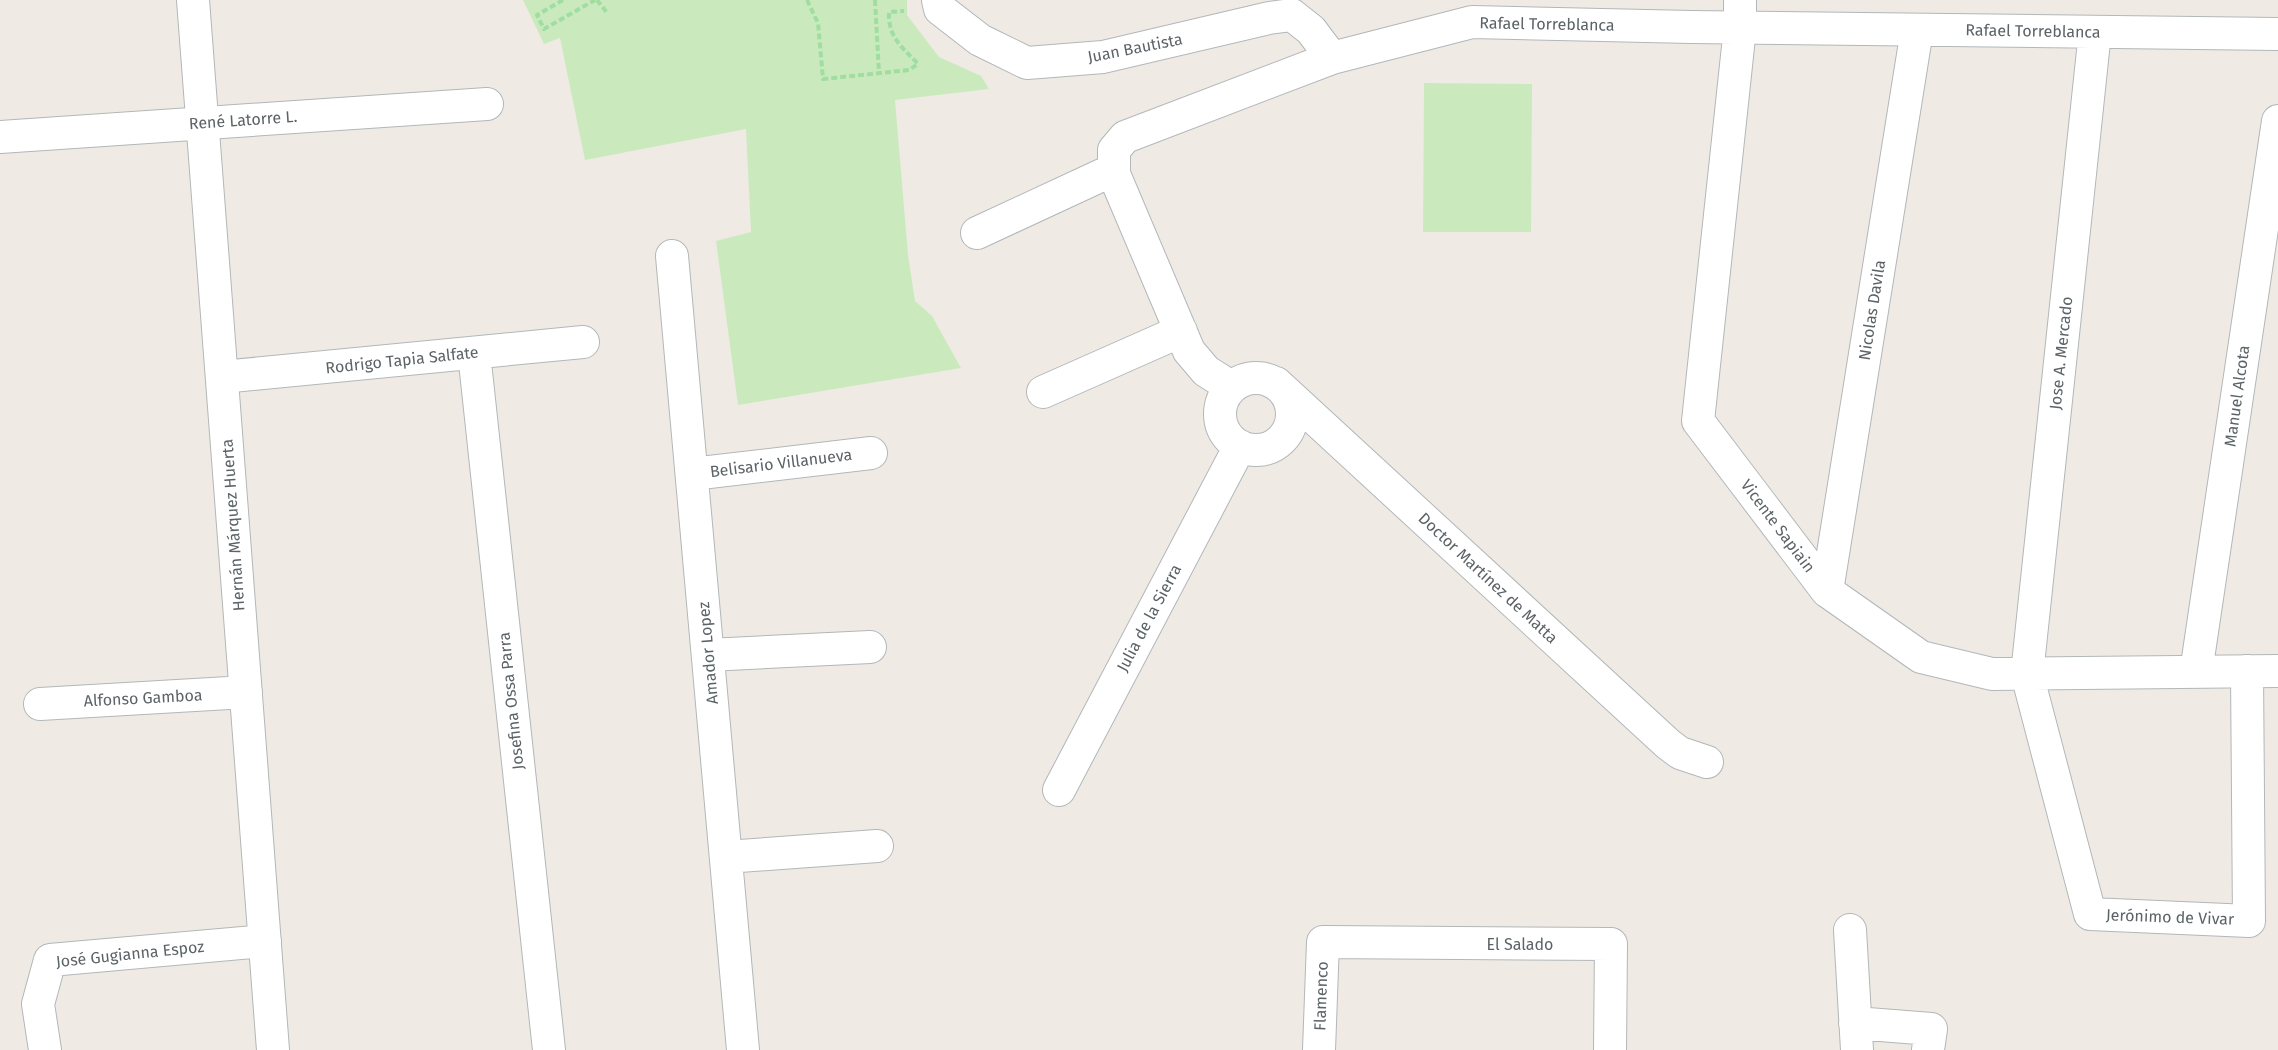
<svg xmlns="http://www.w3.org/2000/svg" width="2278" height="1050" font-family="'Fira Sans',sans-serif">
  <style>
    .green { fill: #caeabe }
    .lines { fill: none; stroke-linecap: round; stroke-linejoin: round }
    .street-casing { stroke: #b2b7ba; stroke-width: 34 }
    .path { stroke: #a0dda0; stroke-width: 4; stroke-dasharray: 6 3; stroke-linecap: butt }
    .street { stroke: #fff; stroke-width: 32 }
    .labels { text-anchor: middle; dominant-baseline: central; stroke-width: 6; stroke-linejoin: round; paint-order: stroke }
    .street-label { font-size: 16px; fill: #5c6366; stroke: #fff }
  </style>
  <rect width="100%" height="100%" fill="#f0eae4"/>
  <path class="green" d="M523 0H907V15L939 57 981 76 989 89 895 100 908 255 915 301 932 316 961 368 738 405 716 241 751 232 746 129 585 160 560 38 544 44Z
    M1424 83 1532 84 1531 232H1423Z"/>
  <g class="lines">
    <defs>
      <path id="street" d="M193 0 273 1050
        M938 0 940 9 980 40 1027 63 1103 57 1269 18 1292 15 1311 30 1332 58
        M1740 0V28L1698 421 1827 591 1921 657 1992 674 2278 671
        M2095 32 2027 674 2090 914 2249 921 2247 671
        M0 137 487 104
        M977 233 1102 175 1114 174
        M672 256 743 1050
        M474 353 549 1050
        M222 377 583 342
        M1220 414a36 36 0 1 1 72 0a36 36 0 1 1-72 0Z
        M1276 383 1668 744 1680 753 1707 762
        M1231 387 1206 371 1189 351 1114 174V150L1125 137 1332 58 1472 22 1691 27 2278 34
        M1043 392 1181 331
        M692 474 871 453
        M1827 591 1917 30
        M708 655 870 647
        M2196 672 2278 121
        M40 704 246 692
        M1059 790 1240 446
        M726 857 877 846
        M1850 930 1857 1050
        M1855 1023 1931 1029 1928 1050
        M45 1050 38 1004 50 960 265 941
        M1319 1050 1323 942 1611 944 1610 1050"/>
    </defs>
    <use href="#street" class="street-casing"/>
    <path class="path" d="M563 0 537 15 544 29 595 0
      M597 0 608 14
      M807 0 818 23 823 79 909 70 918 64C901 46 888 37 889 12L904 11
      M875 0 879 73"/>
    <use href="#street" class="street"/>
  </g>
  <g class="labels">
    <g class="street-label">
      <text transform="translate(1547 24) rotate(1)">Rafael Torreblanca</text>
      <text transform="translate(2033 31) rotate(1)">Rafael Torreblanca</text>
      <text transform="translate(1135 48) rotate(-11)">Juan Bautista</text>
      <text transform="translate(243 120) rotate(-4)">René Latorre L.</text>
      <text transform="translate(1872 310) rotate(-81)">Nicolas Davila</text>
      <text transform="translate(2061 353) rotate(-84)">Jose A. Mercado</text>
      <text transform="translate(402 360) rotate(-6)">Rodrigo Tapia Salfate</text>
      <text transform="translate(2237 396) rotate(-82)">Manuel Alcota</text>
      <text transform="translate(781 463) rotate(-7)">Belisario Villanueva</text>
      <text transform="translate(233 525) rotate(-94)">Hernán Márquez Huerta</text>
      <text transform="translate(1778 526) rotate(53)">Vicente Sapiain</text>
      <text transform="translate(1488 578) rotate(43)">Doctor Martínez de Matta</text>
      <text transform="translate(1149 618) rotate(-62)">Julia de la Sierra</text>
      <text transform="translate(708 653) rotate(-95)">Amador Lopez</text>
      <text transform="translate(143 698) rotate(-3)">Alfonso Gamboa</text>
      <text transform="translate(511 701) rotate(-96)">Josefina Ossa Parra</text>
      <text transform="translate(2170 917) rotate(2)">Jerónimo de Vivar</text>
      <text x="1520" y="944">El Salado</text>
      <text transform="translate(130 954) rotate(-6)">José Gugianna Espoz</text>
      <text transform="translate(1321 996) rotate(-88)">Flamenco</text>
    </g>
  </g>
</svg>
